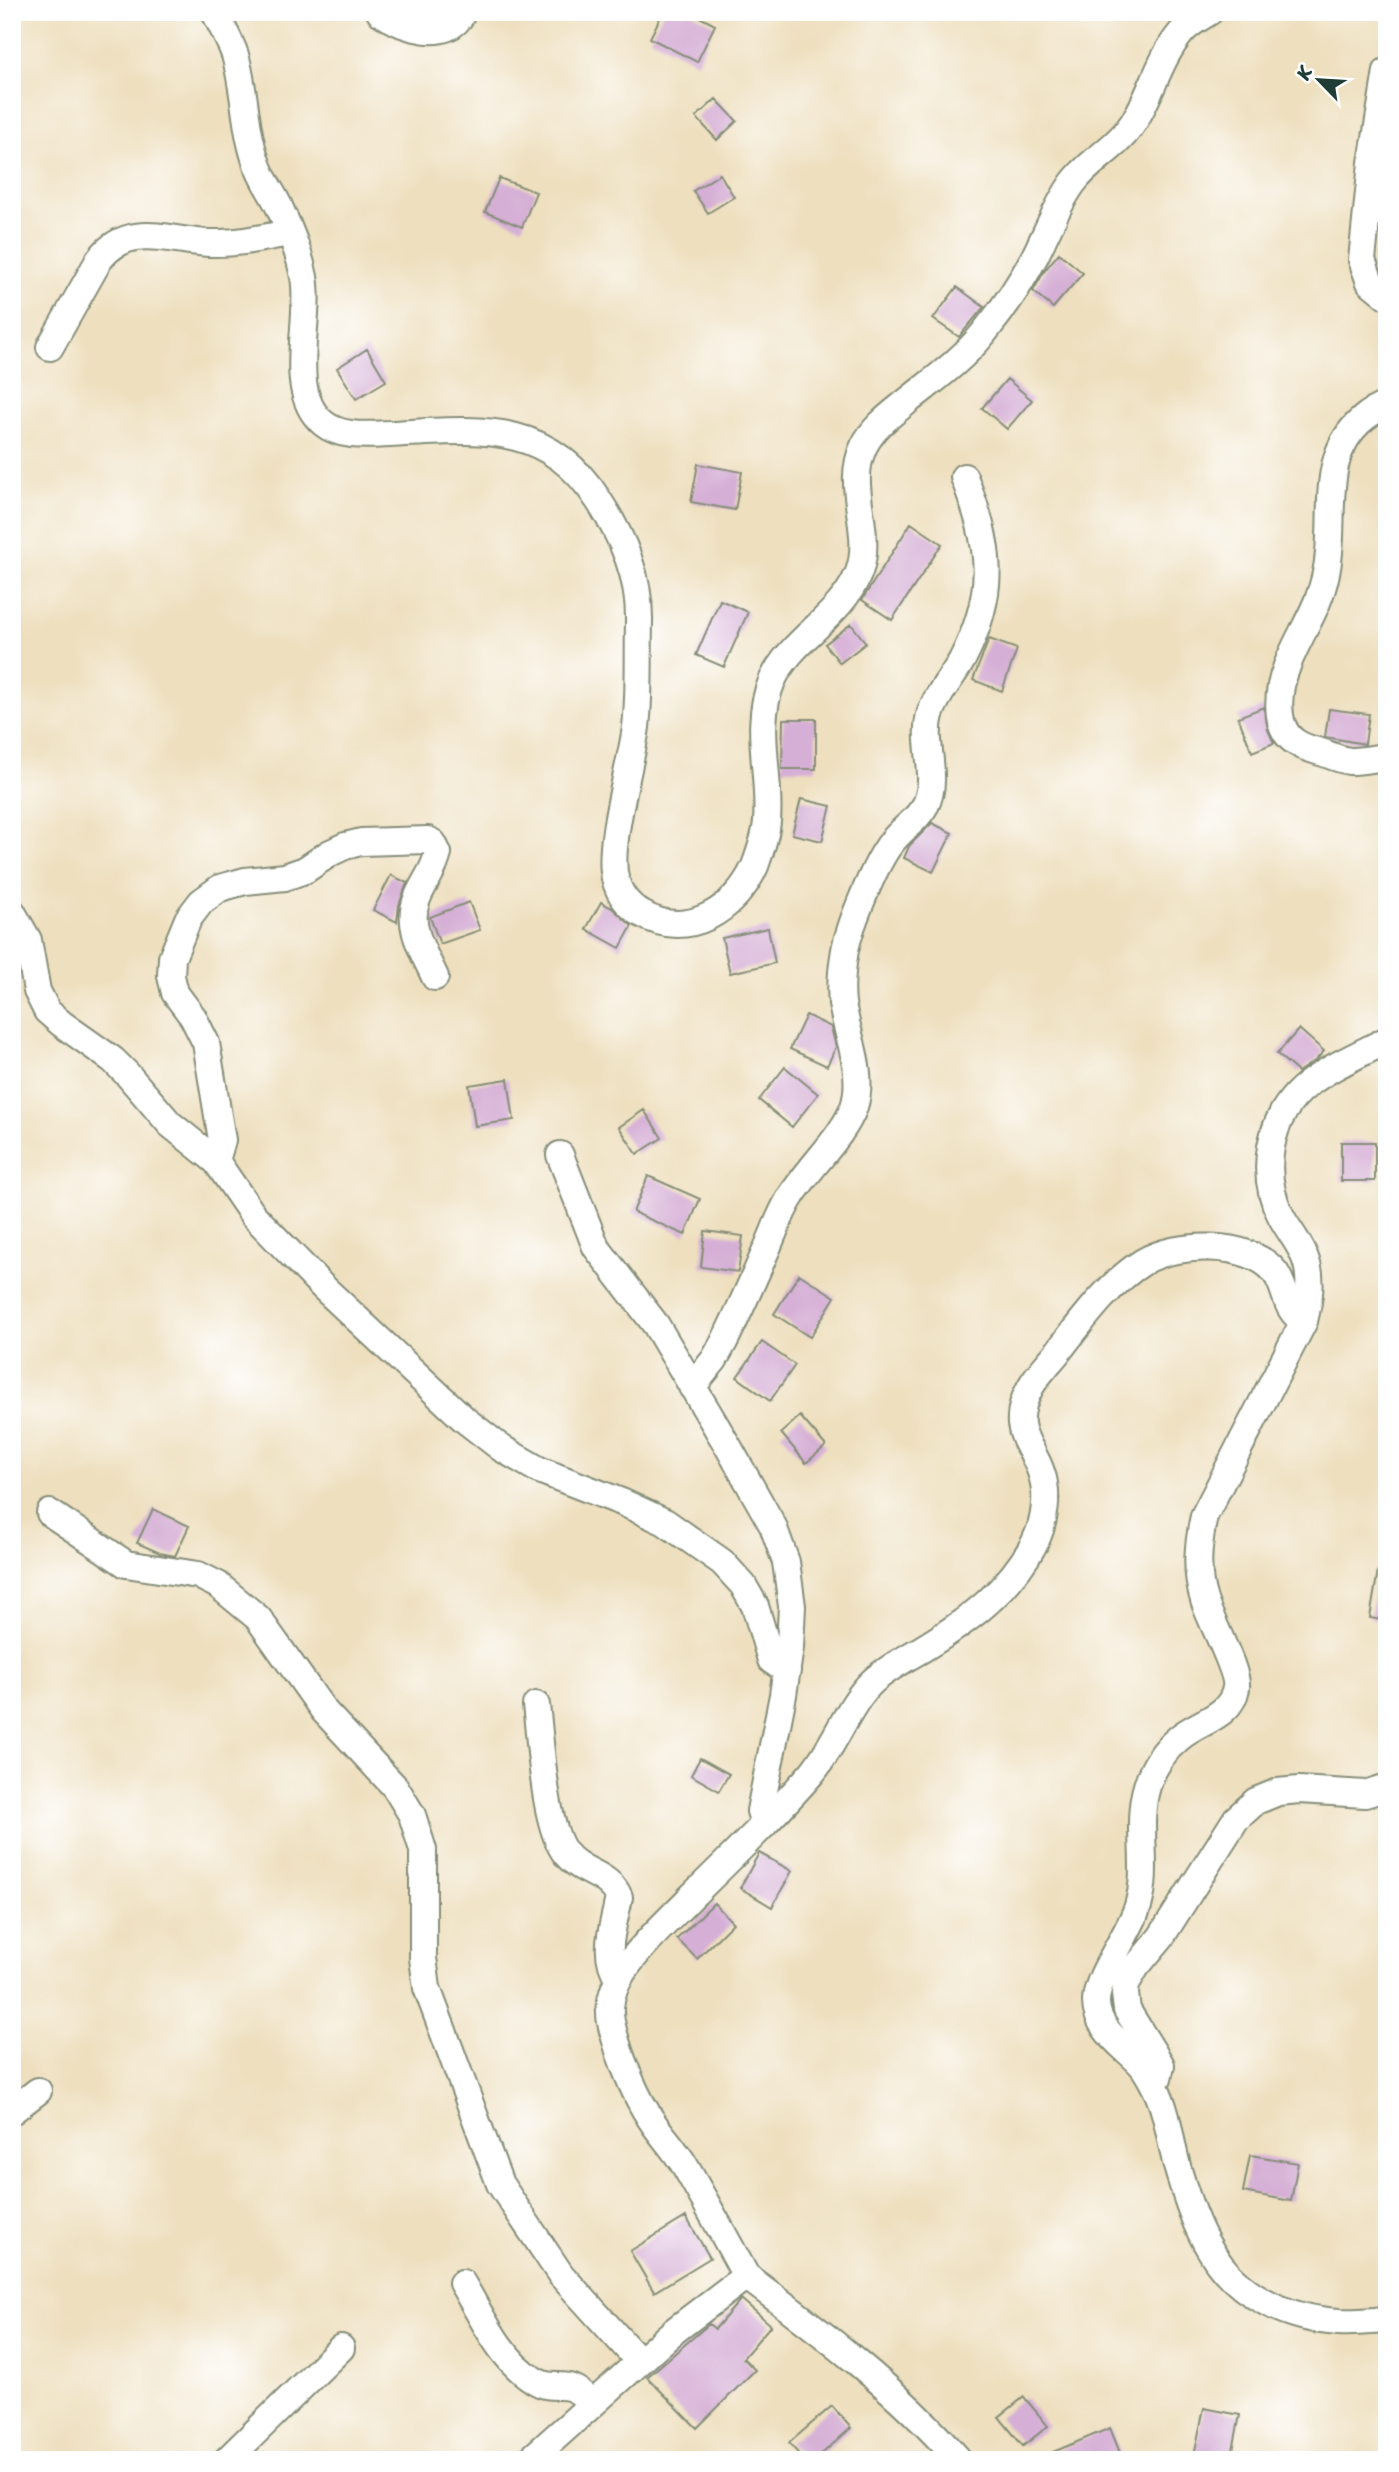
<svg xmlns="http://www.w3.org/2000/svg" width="1399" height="2472" font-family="Sriracha,sans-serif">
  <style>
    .building { fill: #d5afd5 }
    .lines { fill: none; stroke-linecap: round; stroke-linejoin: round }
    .minor-casing { stroke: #868e79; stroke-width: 30 }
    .minor { stroke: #fff; stroke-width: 26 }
  </style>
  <rect width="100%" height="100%" fill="#fff"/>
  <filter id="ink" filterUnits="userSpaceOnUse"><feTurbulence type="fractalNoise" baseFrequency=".0143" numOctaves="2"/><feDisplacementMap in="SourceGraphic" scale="14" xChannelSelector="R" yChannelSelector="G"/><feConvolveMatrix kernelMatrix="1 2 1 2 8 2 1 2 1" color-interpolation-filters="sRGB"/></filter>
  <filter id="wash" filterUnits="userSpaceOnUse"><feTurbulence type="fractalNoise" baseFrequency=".00686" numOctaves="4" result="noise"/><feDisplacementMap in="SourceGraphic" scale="28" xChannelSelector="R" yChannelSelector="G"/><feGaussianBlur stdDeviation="1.57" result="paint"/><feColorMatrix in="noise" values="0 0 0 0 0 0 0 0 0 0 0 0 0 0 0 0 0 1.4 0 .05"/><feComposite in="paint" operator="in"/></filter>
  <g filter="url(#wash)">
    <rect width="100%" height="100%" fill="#eedfbe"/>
    <g id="blocks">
      <path class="building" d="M663 12H690L715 25 697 62 650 38Z
        M716 99 737 121 717 140 696 117Z
        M720 174 734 197 708 213 693 191Z
        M499 178 536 192 522 227 485 212Z
        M1059 253 1083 273 1053 308 1033 291 1045 270Z
        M957 287 984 307 959 337 933 319Z
        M367 349 386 381 356 399 337 368Z
        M1007 379 1032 400 1007 429 982 408Z
        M698 464 742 472 735 510 691 502Z
        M911 523 942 544 892 620 862 600Z
        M720 600 748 612 724 667 696 655Z
        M851 624 866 643 840 663 825 644Z
        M989 639 1017 649 1002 691 973 680Z
        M1264 707 1268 730 1274 743 1252 752 1238 717Z
        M1329 709 1369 714 1365 744 1325 737Z
        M783 719H816V769H782Z
        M801 799 831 806 822 841 792 834Z
        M932 823 952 833 933 872 904 858 909 846Z
        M391 875 407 883 399 905 397 922 373 910Z
        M469 902 480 930 440 944 430 917Z
        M601 902 612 908 632 926 620 948 586 929Z
        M768 928 775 963 730 973 722 938Z
        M806 1015 831 1027 836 1047 827 1066 790 1049Z
        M1299 1029 1324 1051 1316 1060 1298 1072 1277 1054Z
        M785 1067 818 1094 792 1127 759 1100Z
        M508 1079 514 1120 475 1126 469 1085Z
        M644 1110 662 1138 637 1154 619 1127Z
        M1341 1142H1375V1181H1341Z
        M648 1176 700 1199 685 1235 633 1212Z
        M705 1231 743 1236 738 1272 701 1267Z
        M799 1274 835 1297 810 1337 774 1314Z
        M762 1342 795 1365 770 1401 737 1377Z
        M800 1416 826 1446 806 1463 781 1433Z
        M153 1509 189 1526 175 1556 160 1553 137 1543Z
        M1378 1570 1387 1571V1621L1370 1618Z
        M700 1758 729 1774 719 1791 691 1775Z
        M759 1853 792 1871 772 1907 740 1888Z
        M714 1903 733 1923 697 1959 677 1939Z
        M1250 2155 1298 2163 1291 2201 1243 2192Z
        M686 2217 710 2258 654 2292 630 2251Z
        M741 2299 771 2325 743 2358 755 2370 697 2428 647 2377 709 2324 715 2329Z
        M1024 2397 1048 2426 1023 2446 999 2417Z
        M832 2406 851 2428 815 2460H804L789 2443Z
        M1204 2408 1240 2415 1231 2460H1193Z
        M1110 2428 1123 2460H1034Z"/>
    </g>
  </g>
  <g filter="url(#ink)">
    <use href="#blocks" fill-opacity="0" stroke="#868e79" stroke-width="2"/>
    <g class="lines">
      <defs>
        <path id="minor" d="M215 12C221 26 230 40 235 55 246 92 244 133 259 169 265 184 275 196 281 211 290 230 300 256 304 277 312 321 285 391 323 423 341 438 368 435 390 434 475 430 546 418 599 501 623 538 640 577 639 622 638 656 640 693 636 727 631 766 607 843 615 878 619 894 628 906 642 914 688 941 736 909 755 866 760 852 766 836 767 821 771 775 753 725 772 681 791 638 842 617 859 572 874 531 844 487 864 446 873 428 889 416 904 404 931 382 961 361 983 334 1001 312 1022 281 1035 256 1047 232 1057 205 1073 183 1089 161 1115 149 1131 126 1151 98 1158 60 1181 33 1188 24 1199 18 1209 12
          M380 12C402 27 448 44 463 12
          M1387 71 1372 163 1362 260 1370 282 1387 296
          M50 347 99 260C128 221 168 241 209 243 236 244 263 238 289 233
          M1387 404C1379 408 1371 412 1364 418 1316 457 1338 521 1326 573 1319 609 1299 634 1287 666 1278 688 1273 726 1294 741 1303 748 1314 750 1324 753 1332 756 1341 760 1350 761 1362 761 1375 758 1387 757
          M12 912 28 940 37 991 47 1011 62 1024 113 1060 128 1075 170 1124 216 1161 253 1215 323 1287 465 1420 501 1448 539 1470 624 1503 665 1522 722 1562 743 1585 755 1606 771 1660 787 1671
          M1387 1040C1361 1054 1331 1066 1307 1085 1268 1116 1259 1173 1281 1216 1288 1230 1300 1243 1305 1258 1313 1278 1309 1301 1304 1321L1204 1516C1198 1544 1195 1572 1204 1600 1210 1620 1239 1672 1236 1688 1231 1717 1199 1721 1179 1738 1164 1750 1153 1767 1147 1786 1135 1825 1150 1867 1138 1906 1129 1935 1096 1976 1096 2002 1096 2029 1124 2046 1141 2064 1147 2071 1151 2079 1155 2087 1169 2114 1170 2144 1179 2173 1187 2199 1196 2227 1211 2251 1237 2296 1289 2319 1339 2322 1355 2323 1371 2321 1387 2320
          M560 1155 596 1247 656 1325 729 1448 773 1526 786 1562 792 1606 790 1647 783 1695 760 1811 764 1825
          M216 1161 222 1140 206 1043 193 1017 175 993 171 976 172 958 188 919 201 902 220 888 245 881 285 877 305 870 330 853 345 846 361 842 428 840 433 843 438 853C435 870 423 883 417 899 406 926 424 953 435 977
          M692 1387 714 1360 724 1342C740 1310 754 1278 768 1246 775 1230 781 1212 790 1198 808 1168 843 1137 854 1107 865 1073 847 1036 842 1003 840 985 842 967 845 950 850 925 875 863 891 843 901 829 918 820 926 804 939 776 922 743 930 715 936 695 952 678 962 660 998 590 991 547 964 477
          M50 1513 126 1564 198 1575 218 1585 258 1618 324 1711 395 1787 412 1815 423 1850V1958L427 1988 500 2184 561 2275 639 2361
          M536 1705C541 1742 544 1827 566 1854 582 1874 609 1873 619 1897 614 1926 601 1953 619 1979
          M1158 2078 1161 2065 1127 2010 1125 1994 1126 1984 1136 1967 1161 1937 1236 1819 1256 1801 1278 1792 1299 1790 1365 1794 1387 1787
          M12 2111 38 2091
          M746 2276C726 2239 706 2202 685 2166 676 2151 664 2138 654 2124 638 2101 628 2077 619 2051 615 2036 609 2023 610 2008 611 1996 616 1983 622 1973 641 1945 669 1920 692 1896 733 1856 774 1816 811 1774 835 1746 848 1704 873 1681 888 1668 905 1659 922 1649 968 1621 1008 1592 1034 1544 1045 1523 1049 1494 1041 1472 1036 1456 1023 1441 1021 1424 1020 1412 1024 1399 1030 1388 1036 1376 1048 1364 1057 1353 1082 1321 1108 1284 1143 1262 1175 1242 1250 1240 1275 1272 1287 1288 1284 1311 1304 1321
          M462 2283C482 2316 500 2359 534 2380 558 2395 565 2373 592 2404
          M227 2460 341 2348
          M530 2460 674 2331 746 2276C821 2332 897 2389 959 2460"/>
      </defs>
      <use href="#minor" class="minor-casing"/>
      <use href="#minor" class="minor"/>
    </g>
  </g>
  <rect width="1399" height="2472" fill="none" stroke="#fff" stroke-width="42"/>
  <g transform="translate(1319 80) rotate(295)" stroke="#ffffff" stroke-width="5" paint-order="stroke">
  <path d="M0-5L12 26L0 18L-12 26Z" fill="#1f3d34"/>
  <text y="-10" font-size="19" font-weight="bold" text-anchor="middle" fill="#1f3d34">K</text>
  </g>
</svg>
